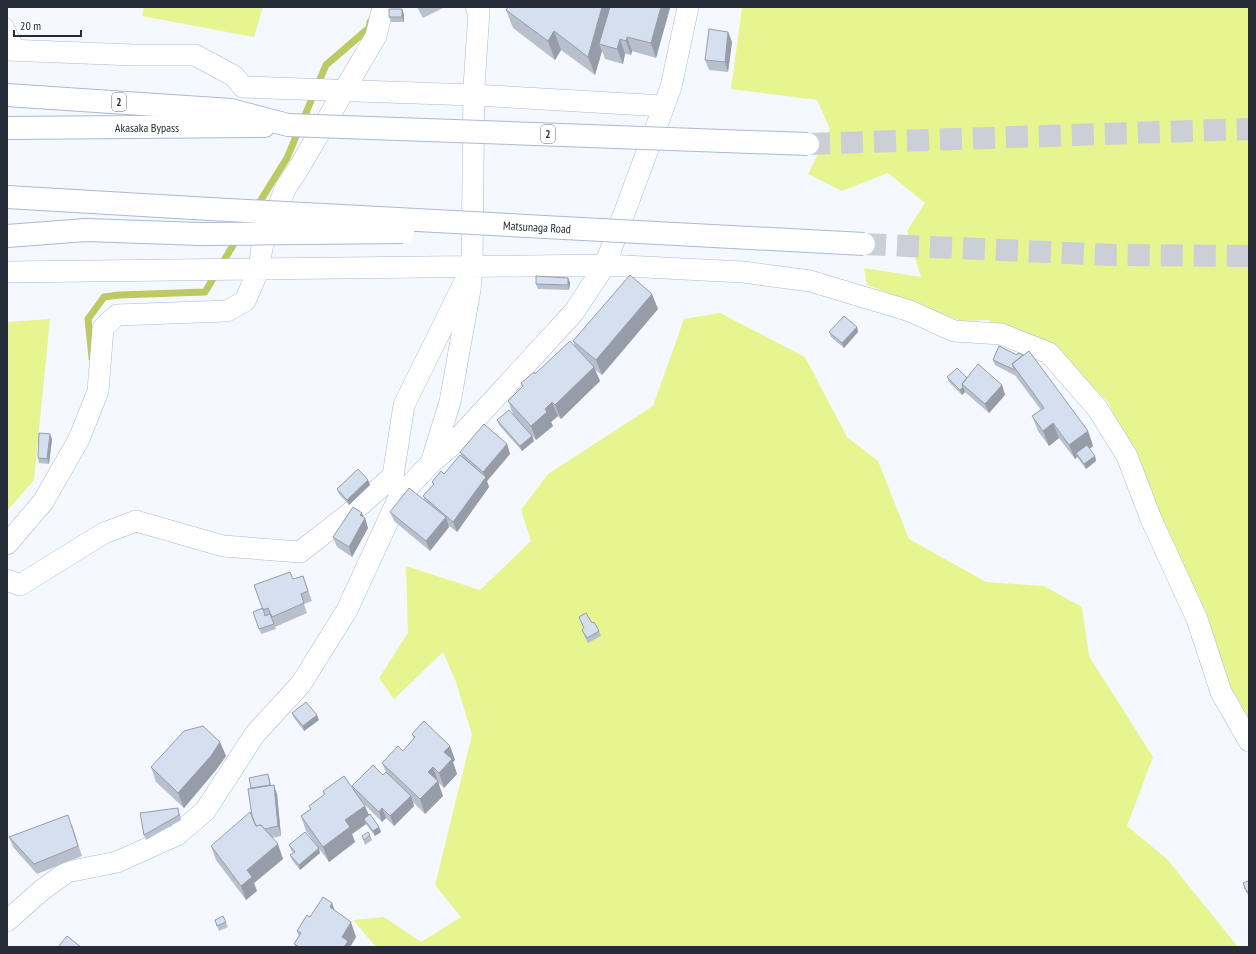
<svg xmlns="http://www.w3.org/2000/svg" width="1256" height="954" font-family="'PT Sans Narrow',sans-serif">
  <style>
    .green { fill: #e6f58f }
    .lines { fill: none; stroke-linecap: round; stroke-linejoin: round }
    .stream { stroke: #bdca62; stroke-width: 7 }
    .highway-tunnel { stroke: #cccfd6; stroke-width: 22; stroke-dasharray: 22 11; stroke-linecap: butt }
    .lane-casing { stroke: #aab9d7; stroke-width: 12 }
    .street-casing { stroke: #aab9d7; stroke-width: 22 }
    .highway-casing { stroke: #aab9d7; stroke-width: 24 }
    .lane { stroke: #fff; stroke-width: 11 }
    .street { stroke: #fff; stroke-width: 21 }
    .highway { stroke: #fff; stroke-width: 22 }
    .highway-bridge-casing { stroke: #aab9d7; stroke-width: 24; stroke-linecap: butt }
    .highway-bridge { stroke: #fff; stroke-width: 22 }
    .wall { fill: #b8c0ce }
    .shaded-wall { fill: #969ca8 }
    .building { fill: #d6dff0; stroke: #969ca8 }
    .labels { text-anchor: middle; dominant-baseline: central; stroke-width: 3; stroke-linejoin: round; paint-order: stroke }
    .shield { fill: #fff; stroke: #676b74; stroke-width: 1 }
    .shield-label { font-size: 11px; font-weight: bold; fill: #262c38 }
    .street-label { font-size: 12px; fill: #262c38; stroke: #fff }
  </style>
  <rect width="100%" height="100%" fill="#f5f8fe"/>
  <path class="green" d="M144 7H263L254 37 142 16Z
    M747 7H1249V729L1237 709 1133 457 1108 402 1065 359 1039 340 987 320 961 321 867 285 864 268 921 277 907 231 925 203 888 173 842 191 808 174 830 129 817 100 731 89 742 8Z
    M720 313 805 357 847 437 878 461 909 539 986 582 1044 586 1082 607 1089 656 1153 757 1127 826 1167 859 1238 947H376L353 920 384 917 421 942 461 917 435 885 472 735 456 682 443 652 394 699 379 678 408 633 406 566 480 590 531 541 521 510 548 474 653 406 684 319Z
    M50 319 34 480 7 511V322Z"/>
  <g class="lines">
    <path class="stream" d="M256 208 287 158 326 65 369 28 370 22
      M92 358 88 319 104 297 119 295 205 292 238 237"/>
    <path class="highway-tunnel" d="M808 144 1249 129
      M864 244 1114 255 1249 256"/>
    <defs>
      <path id="lane" d="M7 24 20 50"/>
      <path id="street" d="M7 50 134 55H195L234 76 243 87 474 95 664 106
        M7 272 605 265 743 272 810 281 910 311 954 331 1001 334 1049 353 1097 408 1127 456 1151 519 1197 619 1221 692 1249 741
        M431 463 450 402 470 290 472 267 474 87 479 11 476 7
        M7 544 43 502 79 439 98 391 103 328 117 315 227 311 245 301 259 269 262 247 286 187 297 171 376 36 383 7
        M7 580 20 585 104 533 136 521 223 546 300 552 364 502 393 476 404 405 472 267
        M7 921 42 890 67 872 117 862 177 835 205 811 255 734 301 684 347 610 399 497 431 463 451 446 574 312 605 265 671 87 688 7"/>
      <path id="highway" d="M7 95 231 110 288 125
        M7 128 264 126
        M7 197 210 209
        M7 236 86 230 200 234"/>
    </defs>
    <use href="#lane" class="lane-casing"/>
    <use href="#street" class="street-casing"/>
    <use href="#highway" class="highway-casing"/>
    <use href="#lane" class="lane"/>
    <use href="#street" class="street"/>
    <use href="#highway" class="highway"/>
    <defs>
      <path id="highway-bridge" d="M288 125 808 144
        M210 209 864 244
        M200 234 403 232"/>
    </defs>
    <use href="#highway-bridge" class="highway-bridge-casing"/>
    <use href="#highway-bridge" class="highway-bridge"/>
  </g>
  <path class="wall" d="M417 7H445L423 18Z
    M508 7H670V8L656 58 632 51 631 55 625 54 623 64 605 59 602 51 595 75 561 50 555 60 513 28 506 10Z
    M404 14V22H391L389 17Z
    M728 32 732 42 728 72 709 70 705 60Z
    M568 278 570 283 569 290 538 289 536 284Z
    M658 309 602 375 595 370 600 381 561 419 558 416 551 422 553 426 536 440 532 436 534 441 522 451 499 425 497 420 513 414 508 401 522 387 521 383 575 346 573 341Z
    M857 327 858 332 844 348 831 337 829 332Z
    M999 346 1088 431 1093 446 1089 449 1095 456 1096 461 1086 469 1077 457 1075 459 1059 438 1049 446 1038 431 1032 416 1041 410 1017 378 1016 376 995 365 993 360Z
    M947 377 967 378 1002 385 1005 395 989 413 966 393 965 392 962 395 949 382Z
    M52 439 49 464 39 463 38 458Z
    M507 444 510 454 487 481 489 487 457 532 448 525 449 527 430 551 394 521 390 512 424 499 423 496 433 485 432 482 444 474 462 457 460 452Z
    M368 480 370 485 349 505 339 494 337 489Z
    M362 513 363 517 365 518 368 528 352 557 337 547 333 537Z
    M303 576 312 601 304 604 307 613 275 627 272 618 276 629 261 634 253 612 262 608 293 579Z
    M579 617 592 623 599 631 601 636 588 643 584 635 582 630 584 628Z
    M292 713 319 720 304 731 294 718Z
    M412 734 450 746 455 760 453 762 457 774 444 788 438 782 443 796 425 814 413 802 414 806 394 826 386 818 382 822 364 804 369 815 379 827 381 832 375 836 366 824 352 834 355 842 329 862 306 831 301 816 311 809 309 806 324 795 323 791 354 790 352 786 383 775 386 772 382 763 403 751 414 739Z
    M220 742 226 756 216 770 184 808 156 782 151 767Z
    M268 774 271 785 277 794 281 836 272 838 283 859 254 883 257 891 246 900 216 860 211 846 252 816 251 788Z
    M180 813 181 820 146 840 144 835Z
    M72 825 82 856 37 874 13 847 9 837Z
    M370 835 372 840 365 845 362 836Z
    M289 845 320 853 300 870 292 860 290 855 293 853 291 850Z
    M1243 883H1249V897L1244 888Z
    M332 903 335 911 356 937 350 947H296L294 944 299 936 297 931 310 917Z
    M223 916 228 927 219 931 215 920Z"/>
  <path class="shaded-wall" d="M602 7H615L599 44 602 51 595 75 588 57Z
    M661 7H670V8L656 58 651 43Z
    M402 9 404 14V22L402 17Z
    M554 31 561 50 555 60 548 41Z
    M728 32 732 42 728 72 725 62Z
    M627 37 632 51 631 55 626 41Z
    M620 39 625 54 623 64 617 49Z
    M568 278 570 283 569 290 568 285Z
    M652 294 658 309 602 375 596 360Z
    M857 327 858 332 844 348 842 343Z
    M594 367 600 381 561 419 555 405Z
    M1002 385 1005 395 989 413 985 404Z
    M963 387 965 392 962 395 960 390Z
    M552 402 558 416 551 422 553 426 536 440 531 426 545 409Z
    M1053 423 1059 438 1049 446 1043 431Z
    M1088 431 1093 446 1078 457 1076 453 1077 457 1075 459 1069 445Z
    M50 434 52 439 49 464 47 459Z
    M532 436 534 441 522 451 520 446Z
    M507 444 510 454 487 481 489 487 457 532 453 522 485 478 483 472Z
    M1095 456 1096 461 1086 469 1084 464Z
    M368 480 370 485 349 505 347 500Z
    M362 513 364 519 365 518 368 528 352 557 349 547 360 515Z
    M446 517 449 527 430 551 426 541Z
    M317 715 319 720 304 731 303 726Z
    M220 742 226 756 216 770 184 808 178 793Z
    M450 746 455 760 453 762 457 774 444 788 439 773 444 752Z
    M433 767 443 796 425 814 420 799 428 772Z
    M274 785 277 794 281 836 278 826Z
    M411 796 414 806 394 826 390 816Z
    M365 806 371 820 364 819 366 824 352 834 355 842 329 862 323 847 345 820Z
    M382 808 386 818 382 822 379 812Z
    M379 827 381 832 375 836 373 831Z
    M278 844 283 859 254 883 257 891 246 900 241 886 247 870Z
    M319 848 320 853 300 870 299 865Z
    M332 903 337 918 330 907Z
    M351 922 356 937 350 947H344L342 937Z"/>
  <path class="building" d="M508 7H602L588 57 554 31 548 41 506 10Z
    M610 7H661L651 43 627 37 626 41 620 39 617 49 599 44Z
    M389 9H402V17H389Z
    M709 29 728 32 725 62 705 60Z
    M630 275 652 294 596 360 573 341Z
    M536 276 568 278V285L536 284Z
    M844 316 857 327 842 343 829 332Z
    M570 341 594 367 555 405 552 402 545 409 547 412 531 426 508 401 523 386 521 383 534 372 535 374Z
    M999 346 1017 355 1018 353 1023 355 1012 364 1015 370 993 360Z
    M1029 351 1088 431 1069 445 1053 423 1043 431 1032 416 1044 408 1012 364Z
    M978 364 1002 385 985 404 962 384Z
    M957 368 967 378 962 384 963 387 960 390 947 377Z
    M509 410 532 436 520 446 497 420Z
    M484 424 507 444 483 472 460 452Z
    M39 433 50 434 47 459 38 458Z
    M1087 445 1095 456 1084 464 1076 453Z
    M460 455 486 477 453 522 423 496 434 484 432 482 441 471 444 474Z
    M358 469 368 480 347 500 337 489Z
    M409 488 446 517 426 541 390 512Z
    M353 507 362 513 360 515 365 518 349 547 333 537Z
    M290 572 293 579 303 576 308 591 301 594 304 603 272 617 268 608 263 610 254 585Z
    M263 608 265 616 270 614 274 624 259 629 253 612Z
    M586 613 592 623 594 622 599 631 587 638 582 630 584 628 579 617Z
    M306 702 317 715 303 726 292 713Z
    M424 721 450 746 444 752 452 759 439 773 433 767 428 772 438 781 420 799 382 763 398 746 403 751 415 737 412 734Z
    M203 726 220 742 211 756 178 793 151 767 184 731Z
    M373 765 383 775 386 772 411 796 390 816 382 808 379 812 352 786Z
    M268 774 270 785 251 788 249 778Z
    M344 776 365 806 345 820 350 827 323 847 301 816 311 809 309 806 325 794 323 791Z
    M274 785 278 826 265 829 261 825 256 826 252 816 248 789Z
    M178 808 179 815 144 835 140 813Z
    M250 812 256 826 261 825 278 844 247 870 252 877 241 886 211 846Z
    M370 814 379 827 373 831 364 819Z
    M68 815 78 846 34 864 9 837Z
    M305 832 319 848 299 865 290 855 295 852 289 845Z
    M368 832 370 835 364 840 362 836Z
    M1248 881 1249 883V891L1247 892 1243 883Z
    M323 897 332 903 330 907 351 922 342 937 348 941 344 947H299L294 944 301 933 297 931 307 915 310 917Z
    M223 916 226 922 217 926 215 920Z
    M67 936 81 947H58Z"/>
  <g class="labels">
    <g class="shield">
      <rect x="112" y="93" width="14" height="18" rx="3"/>
      <rect x="541" y="125" width="14" height="18" rx="3"/>
    </g>
    <g class="shield-label">
      <text x="119" y="102">2</text>
      <text x="548" y="134">2</text>
    </g>
    <g class="street-label">
      <text x="147" y="127">Akasaka Bypass</text>
      <text transform="translate(537 227) rotate(3)">Matsunaga Road</text>
    </g>
  </g>
  <rect width="1256" height="954" fill="none" stroke="#262c38" stroke-width="16"/>
  <path d="M14 30v6h67v-6" fill="none" stroke="#262c38" stroke-width="2"/>
  <text x="20" y="30" font-size="12" fill="#262c38" stroke="#ffffff" stroke-width="3" paint-order="stroke">20 m</text>
</svg>
